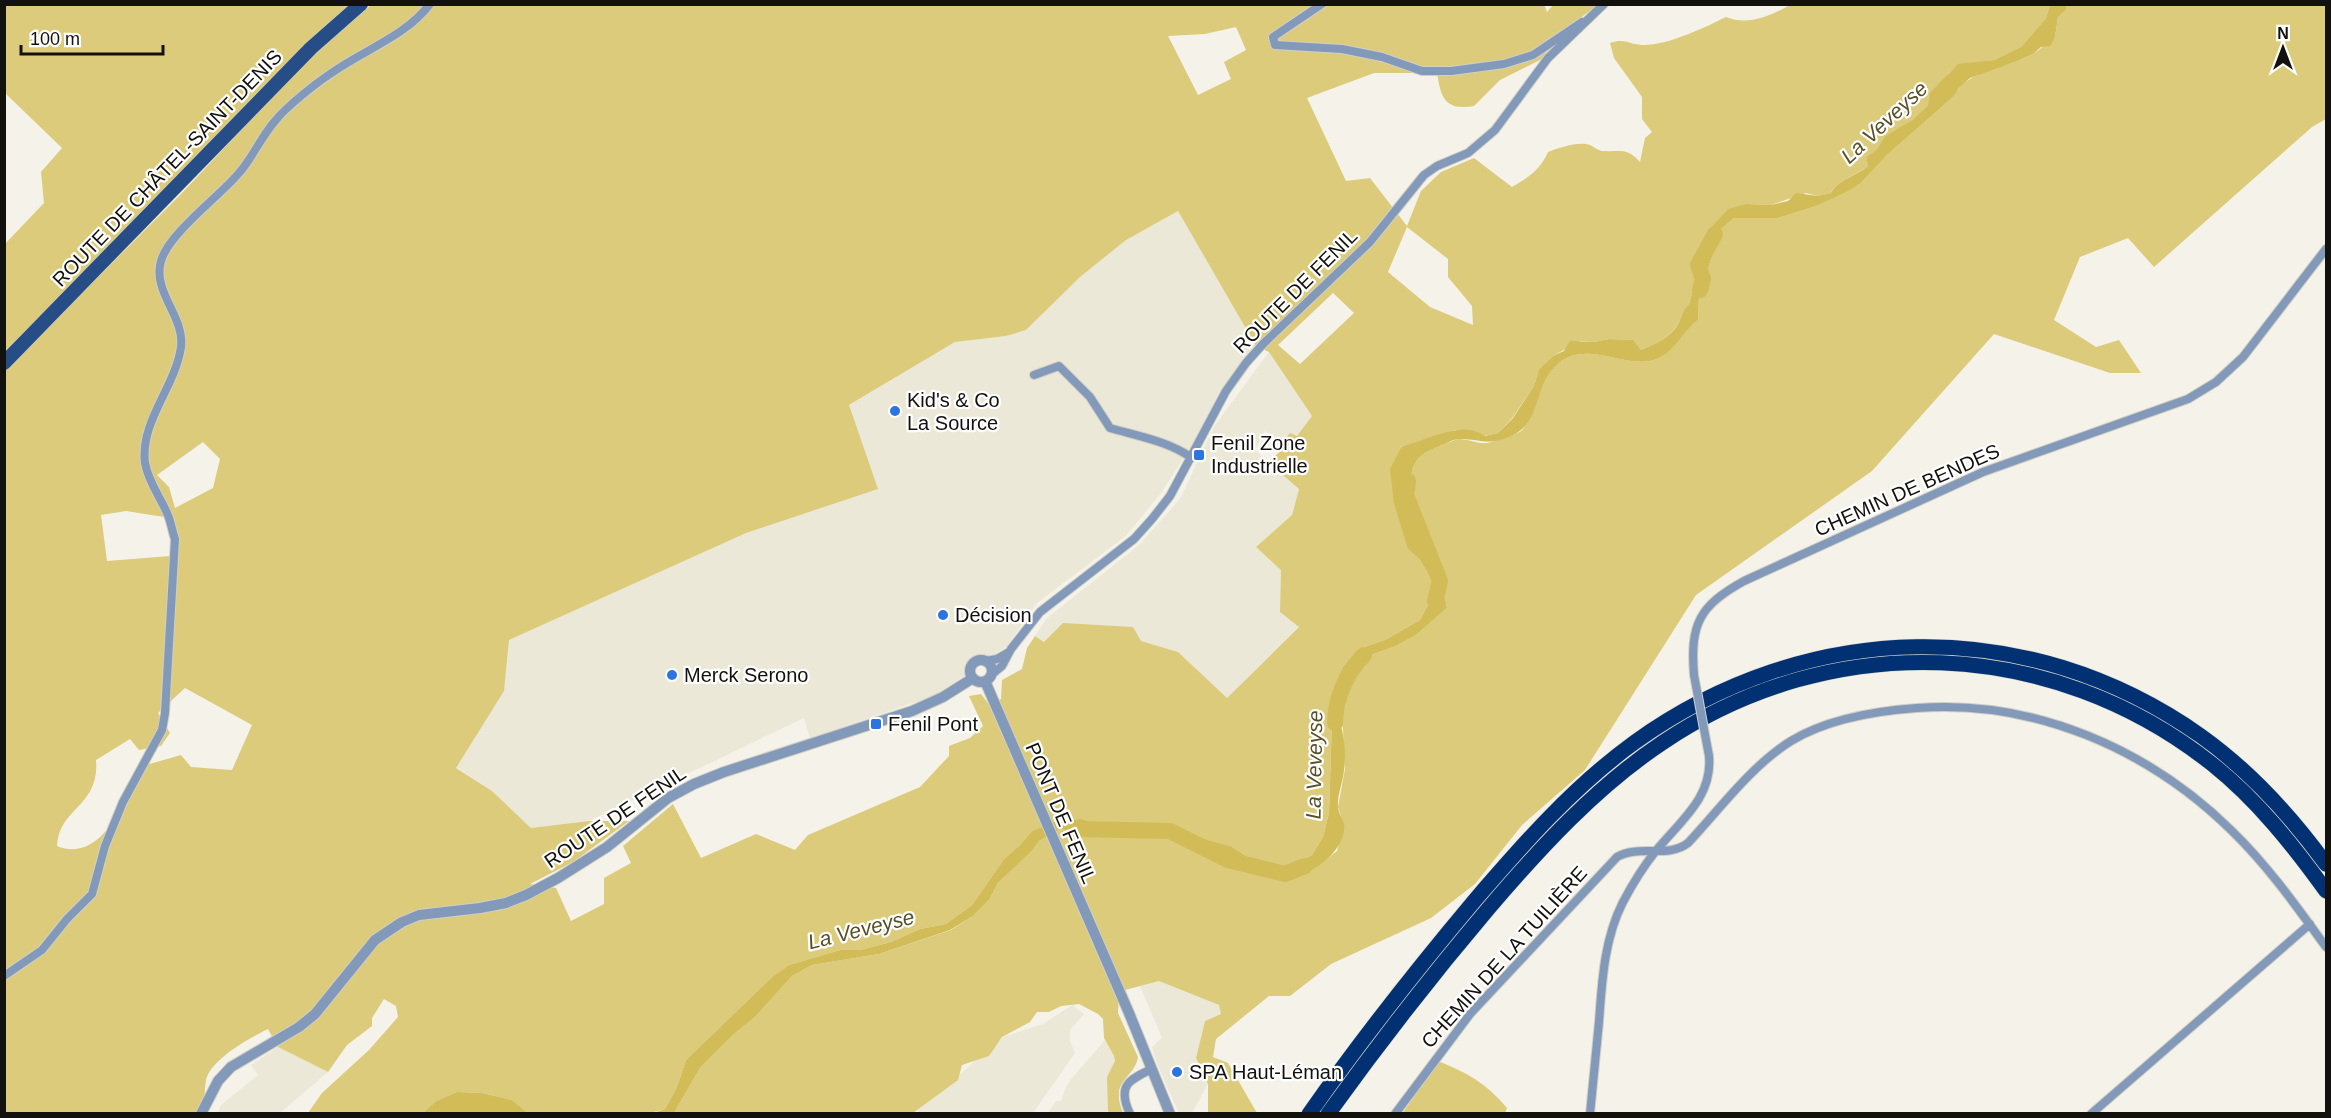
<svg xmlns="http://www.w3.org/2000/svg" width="2331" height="1118" font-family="Helvetica,sans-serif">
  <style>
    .built { fill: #ece8d7 }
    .green { fill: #dbcb7a; fill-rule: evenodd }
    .water { fill: #d1bc57 }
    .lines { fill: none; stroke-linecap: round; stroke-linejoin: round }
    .river { stroke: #d1bc57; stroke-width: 16 }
    .minor-casing { stroke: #d1cfc6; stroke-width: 10 }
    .tertiary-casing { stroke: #d1cfc6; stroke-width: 12 }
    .primary-casing { stroke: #d1cfc6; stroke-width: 15 }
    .motorway-casing { stroke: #d1cfc6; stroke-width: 16 }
    .minor { stroke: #8399ba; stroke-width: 8 }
    .tertiary { stroke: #8399ba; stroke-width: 10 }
    .primary { stroke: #274d87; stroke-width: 14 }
    .motorway { stroke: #013073; stroke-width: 15 }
    .minor-bridge-casing { stroke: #d1cfc6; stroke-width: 10; stroke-linecap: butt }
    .minor-bridge { stroke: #8399ba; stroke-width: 8 }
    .poi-dot { fill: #2c74e1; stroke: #fff; stroke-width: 2 }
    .labels { text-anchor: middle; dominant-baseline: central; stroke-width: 4.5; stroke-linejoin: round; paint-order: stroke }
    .street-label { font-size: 20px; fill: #12110e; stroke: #fff }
    .poi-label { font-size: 20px; fill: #12110e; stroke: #fff; text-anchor: start }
    .water-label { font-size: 21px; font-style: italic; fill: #584f25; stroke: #fff }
  </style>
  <rect width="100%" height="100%" fill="#f5f3e9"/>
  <path class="built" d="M1178 211 1256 346 1161 493 1126 536 1037 603 1007 646 936 695 810 738 804 718 589 821 531 828 492 791 456 767 504 691 509 640 746 533 877 489 848 406 955 342 1006 336 1026 330 1080 277 1126 240Z
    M1269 352 1312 416 1297 437 1290 434 1283 442 1265 431 1255 450 1299 489 1292 515 1256 547 1282 570 1280 612 1299 626 1226 699 1178 652 1141 641 1044 642 1035 636 1047 618 1139 545 1180 499 1215 425Z
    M1159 981 1219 1005 1221 1014 1205 1021 1196 1058 1208 1084 1192 1113H1179L1157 1064 1152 1047 1162 1038 1140 986Z
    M1072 1005 1084 1014 1070 1030V1041L1075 1053 1033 1113 920 1114 917 1110 1005 1036 1043 1024Z
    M1105 1040 1114 1056 1115 1062 1107 1077 1110 1113 1047 1114 1056 1101H1061L1066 1087 1072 1078Z
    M278 1047 328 1072 280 1113 217 1114 221 1105 258 1075 251 1065Z"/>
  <path class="green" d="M1544 4 1547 12 1553 5H1598L1557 35 1542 59 1500 80 1474 106C1444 111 1441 97 1437 73H1374L1307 98 1346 181 1370 178 1407 226 1421 191 1441 172 1474 158 1512 187C1529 177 1540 170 1548 152 1559 148 1578 141 1590 145 1594 147 1598 150 1602 151 1621 152 1627 147 1640 162L1645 138 1652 132 1642 119V97L1614 58 1610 43C1626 38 1627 44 1642 45 1666 46 1704 28 1726 17 1748 26 1770 16 1790 5H2050L2046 18 2021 47 1994 60 1958 65 1949 73 1928 105 1913 121 1885 136 1876 150 1866 157 1868 166C1856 175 1836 181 1831 193L1818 196 1806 193 1771 205 1746 204 1711 228 1689 304C1683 310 1683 312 1680 320 1673 336 1655 344 1641 350L1632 340 1609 339 1594 342 1580 341 1553 356 1539 369 1534 386 1513 417 1498 433 1484 436 1455 430 1417 443 1401 446 1408 549 1420 560 1434 584 1428 605 1420 620 1385 640 1358 649 1343 667 1332 719 1329 813 1323 837 1312 855 1296 863 1279 867 1253 860 1232 847 1201 854 1285 874 1300 875 1321 864 1337 851 1344 825 1338 807 1345 769 1343 728 1335 707 1349 673 1368 656 1396 646 1416 635 1447 608C1442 571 1417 545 1409 511 1408 502 1409 492 1410 483 1413 458 1420 454 1442 445 1448 443 1453 440 1459 439 1468 439 1478 444 1486 443 1491 443 1517 434 1521 431 1524 429 1526 423 1528 420 1543 397 1541 369 1569 357 1599 345 1632 371 1659 358 1675 350 1683 331 1698 320L1699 297 1721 229 1734 218H1778L1816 206 1861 183 1887 155 1953 97C1969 68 2005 69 2031 55 2040 50 2047 43 2055 37L2058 17 2066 10V5H2326V119L2312 127 2154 267 2128 238 2080 257 2054 320 2096 347 2119 340 2141 373H2110L1994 334 1872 471 1696 595 1585 770 1522 825 1475 884 1431 918 1331 964 1290 996H1269L1216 1039 1213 1057 1228 1063 1257 1113H1208V1084L1196 1058 1205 1021 1221 1014 1219 1005 1159 981 1125 990 1119 997 1118 1013 1138 1057C1134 1080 1109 1079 1123 1113H1110L1108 1111 1107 1077 1115 1061 1114 1056 1104 1038 1103 1019 1098 1014 1079 1004 1061 1006 1049 1012H1037L1030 1022 1002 1037 989 1056 962 1065 958 1080 913 1113H674L700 1068 734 1034 755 1017 792 976 812 965 879 954 951 930 973 916 989 900 998 883 1031 852 1039 841 1061 829 1083 834 1097 825 1082 819 1058 820 1032 831 1019 846 1004 859 972 905 946 924 920 929 891 942 860 950H840L789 965 772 977 686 1060 677 1087 665 1109 650 1113H528L512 1100 482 1093 457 1092 436 1101 423 1113H308L322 1093 369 1050 398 1017 396 1006 384 999 372 1018V1026L347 1045 328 1072 278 1047 268 1029C250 1038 211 1059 206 1080 204 1091 205 1102 203 1113H5L4 371 181 194 308 59 371 5ZM1236 27 1246 50 1224 62 1231 79 1198 95 1168 36 1205 34ZM1178 211 1256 346 1269 352 1312 416 1297 436 1290 433 1283 442 1284 448 1268 462 1299 489 1292 515 1256 547 1281 570 1280 612 1299 627 1227 698 1178 652 1141 641 1133 627 1063 623 1044 642 1035 636 1027 648 1022 669 1002 680 1001 699 991 707 981 694 969 696 983 726 970 738 949 746V756L920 787 808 835 795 850 756 834 701 858 673 804 623 846 631 863 604 878V904L571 921 556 888 530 884 573 862 629 821H589L531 828 492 791 456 768 504 691 509 640 746 533 878 489 849 405 955 342 1006 336 1026 330 1080 277 1126 240ZM1407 227 1448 259V277L1472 306 1473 325 1430 307 1388 272ZM1333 293 1354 313 1300 364 1278 345ZM203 442 220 459 213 488 175 508 169 487 157 475ZM126 511 164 517 173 540 170 556 107 561 101 515ZM185 688 252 725 232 770 191 767 181 755 146 765C128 796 102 865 57 846 59 807 100 807 96 760L130 739 139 750 161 746 170 733 158 713Z
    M5 5H351L326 25 102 256 5 353 4 245 44 203 41 172 62 148 5 93Z
    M1438 1061C1468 1073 1486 1083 1507 1108L1505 1113 1402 1114Z"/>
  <path class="water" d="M2050 5H2066V10L2058 17 2055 37 2050 46 2041 47 2033 54 2020 60 1970 78 1959 88 1953 97 1887 155 1861 183 1846 192 1816 206 1778 218H1734L1721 229 1699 297 1698 320C1683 331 1676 350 1659 358 1632 371 1598 345 1569 357 1532 373 1545 420 1513 435 1488 447 1483 439 1459 439 1453 439 1448 443 1442 445 1420 454 1413 458 1410 483 1409 492 1408 502 1409 511 1417 545 1442 571 1447 608L1416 635 1396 646 1368 656 1349 673 1335 707C1343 728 1347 749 1344 770 1343 782 1337 795 1338 807 1338 813 1343 818 1344 824 1347 846 1319 872 1298 874 1281 876 1261 868 1244 864 1218 857 1193 855 1173 835L1175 831 1232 847 1253 860 1279 867 1296 863 1312 855 1323 837 1329 813 1332 719 1335 688 1343 667 1358 649 1385 640 1420 620 1428 605 1434 584 1420 560 1408 549 1394 503 1390 469 1402 446C1427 441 1461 419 1485 436L1498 433 1513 418 1534 386 1539 369 1553 356 1564 351 1570 341 1594 342 1609 339 1633 340 1641 350C1655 344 1674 336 1680 320 1683 312 1683 310 1689 304L1711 228 1728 209 1746 204 1771 205 1788 201 1796 193 1818 196 1831 193C1837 180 1856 176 1868 166L1866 157 1876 150 1885 136 1913 120 1928 105 1930 93 1958 64 1994 60 2021 47 2046 18Z
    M1082 819 1098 825V831L1083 834 1061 829 1039 841 1031 852 998 883 989 900 973 916 950 930 879 954 812 965 792 976 755 1017 734 1034 700 1068 674 1113 650 1114 665 1109 677 1087 686 1060 772 977 789 965 840 950H860L891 942 920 929 946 924 972 905 1004 859 1019 846 1032 831 1058 820Z
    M457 1092 482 1093 512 1100 528 1113H423L436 1101Z"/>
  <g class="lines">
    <path class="river" d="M1700 290 1703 279 1698 265 1715 234
      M1408 481 1406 495 1440 581 1435 601
      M1335 723C1335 699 1346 673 1364 655
      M1077 829 1170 831 1228 860 1285 874 1305 866"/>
    <defs>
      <path id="minor" d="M1322 4 1273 37 1275 45 1342 49 1382 57 1422 71H1451L1504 64 1533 55 1582 22
        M1034 375 1059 366 1090 397 1110 428C1137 436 1168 441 1192 458
        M986 661 997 659 1009 652
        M1694 675C1690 624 1699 606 1744 581L1983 472 2188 399 2216 382 2243 357 2326 249
        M990 676 1002 666 1011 649 1040 612 1134 539 1152 519 1170 496 1226 391 1246 363 1263 344 1370 242 1424 175 1437 166 1468 153 1495 130 1548 58 1604 4
        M4 976 42 950 67 919 92 894 105 846 123 802 162 730 165 713 175 539C172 531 171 521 167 513 160 497 148 481 145 463 140 421 175 388 181 347 185 317 152 292 161 261 169 233 220 196 239 173 253 157 261 137 275 121 286 107 315 84 330 74 363 50 405 37 430 4
        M1130 1114C1117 1086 1128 1080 1152 1069
        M1395 1114 1470 1014 1617 857C1639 844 1667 859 1688 843 1719 810 1752 765 1791 741 1827 719 1875 711 1917 708 2034 699 2149 749 2232 831 2268 866 2297 907 2326 947
        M1590 1114C1593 1083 1596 1053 1599 1022 1602 982 1604 939 1623 902 1632 885 1643 867 1655 852 1679 822 1713 798 1709 756
        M2091 1114 2310 924"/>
      <path id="tertiary" d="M970 671a11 11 0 1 1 22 0a11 11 0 1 1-22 0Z
        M985 681 1129 1013 1170 1114
        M201 1114 218 1081 231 1067 299 1027 315 1014 375 940 402 922 419 915 480 908 506 903 526 895 558 878 607 847 668 798 694 784 724 772 912 711 943 697 973 678"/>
      <path id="primary" d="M4 363 311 48 361 4"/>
      <path id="motorway" d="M1309 1114C1361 1040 1417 969 1475 900 1524 843 1574 786 1635 742 1806 619 2027 613 2201 736 2250 771 2291 816 2326 864
        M1328 1114C1379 1043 1432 975 1488 909 1540 848 1596 787 1662 743 1832 628 2052 637 2212 764 2257 800 2293 845 2326 891"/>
    </defs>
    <use href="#minor" class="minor-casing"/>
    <use href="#tertiary" class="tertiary-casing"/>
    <use href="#primary" class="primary-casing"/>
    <use href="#motorway" class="motorway-casing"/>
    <use href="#minor" class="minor"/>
    <use href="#tertiary" class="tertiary"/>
    <use href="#primary" class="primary"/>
    <use href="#motorway" class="motorway"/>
    <defs>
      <path id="minor-bridge" d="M1694 675 1709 756"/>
    </defs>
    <use href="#minor-bridge" class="minor-bridge-casing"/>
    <use href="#minor-bridge" class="minor-bridge"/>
  </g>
  <g class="poi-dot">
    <circle cx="895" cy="411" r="6"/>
    <rect x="1193" y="449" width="12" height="12" rx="3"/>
    <circle cx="943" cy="615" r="6"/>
    <circle cx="672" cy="675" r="6"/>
    <rect x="870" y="718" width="12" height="12" rx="3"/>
    <circle cx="1177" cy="1072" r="6"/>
  </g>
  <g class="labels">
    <g class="street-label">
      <text transform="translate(167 168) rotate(-46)">ROUTE DE CHÂTEL-SAINT-DENIS</text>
      <text transform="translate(1295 291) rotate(-45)">ROUTE DE FENIL</text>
      <text transform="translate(1907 490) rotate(-24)">CHEMIN DE BENDES</text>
      <text transform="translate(1061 813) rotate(67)">PONT DE FENIL</text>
      <text transform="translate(615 817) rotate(-34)">ROUTE DE FENIL</text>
      <text transform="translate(1504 957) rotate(-48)">CHEMIN DE LA TUILIÈRE</text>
    </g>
    <g class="poi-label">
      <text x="907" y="400">Kid's &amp; Co<tspan x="907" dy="23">La Source</tspan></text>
      <text x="1211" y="443">Fenil Zone<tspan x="1211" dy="23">Industrielle</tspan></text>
      <text x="955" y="615">Décision</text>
      <text x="684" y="675">Merck Serono</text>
      <text x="888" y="724">Fenil Pont</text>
      <text x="1189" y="1072">SPA Haut-Léman</text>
    </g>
    <g class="water-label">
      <text transform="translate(1884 122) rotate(-43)">La Veveyse</text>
      <text transform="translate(1314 765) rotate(-89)">La Veveyse</text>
      <text transform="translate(861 929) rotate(-14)">La Veveyse</text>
    </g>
  </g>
  <rect width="2331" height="1118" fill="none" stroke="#12110e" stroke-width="12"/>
  <g transform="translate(2283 48)" stroke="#ffffff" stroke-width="4.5" paint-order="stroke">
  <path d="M0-4.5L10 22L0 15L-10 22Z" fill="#12110e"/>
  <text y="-9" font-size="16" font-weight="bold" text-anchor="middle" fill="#12110e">N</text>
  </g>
  <path d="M21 45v9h142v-9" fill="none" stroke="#12110e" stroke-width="3"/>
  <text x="30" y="45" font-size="18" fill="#12110e" stroke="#ffffff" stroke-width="4.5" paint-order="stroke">100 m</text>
</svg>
